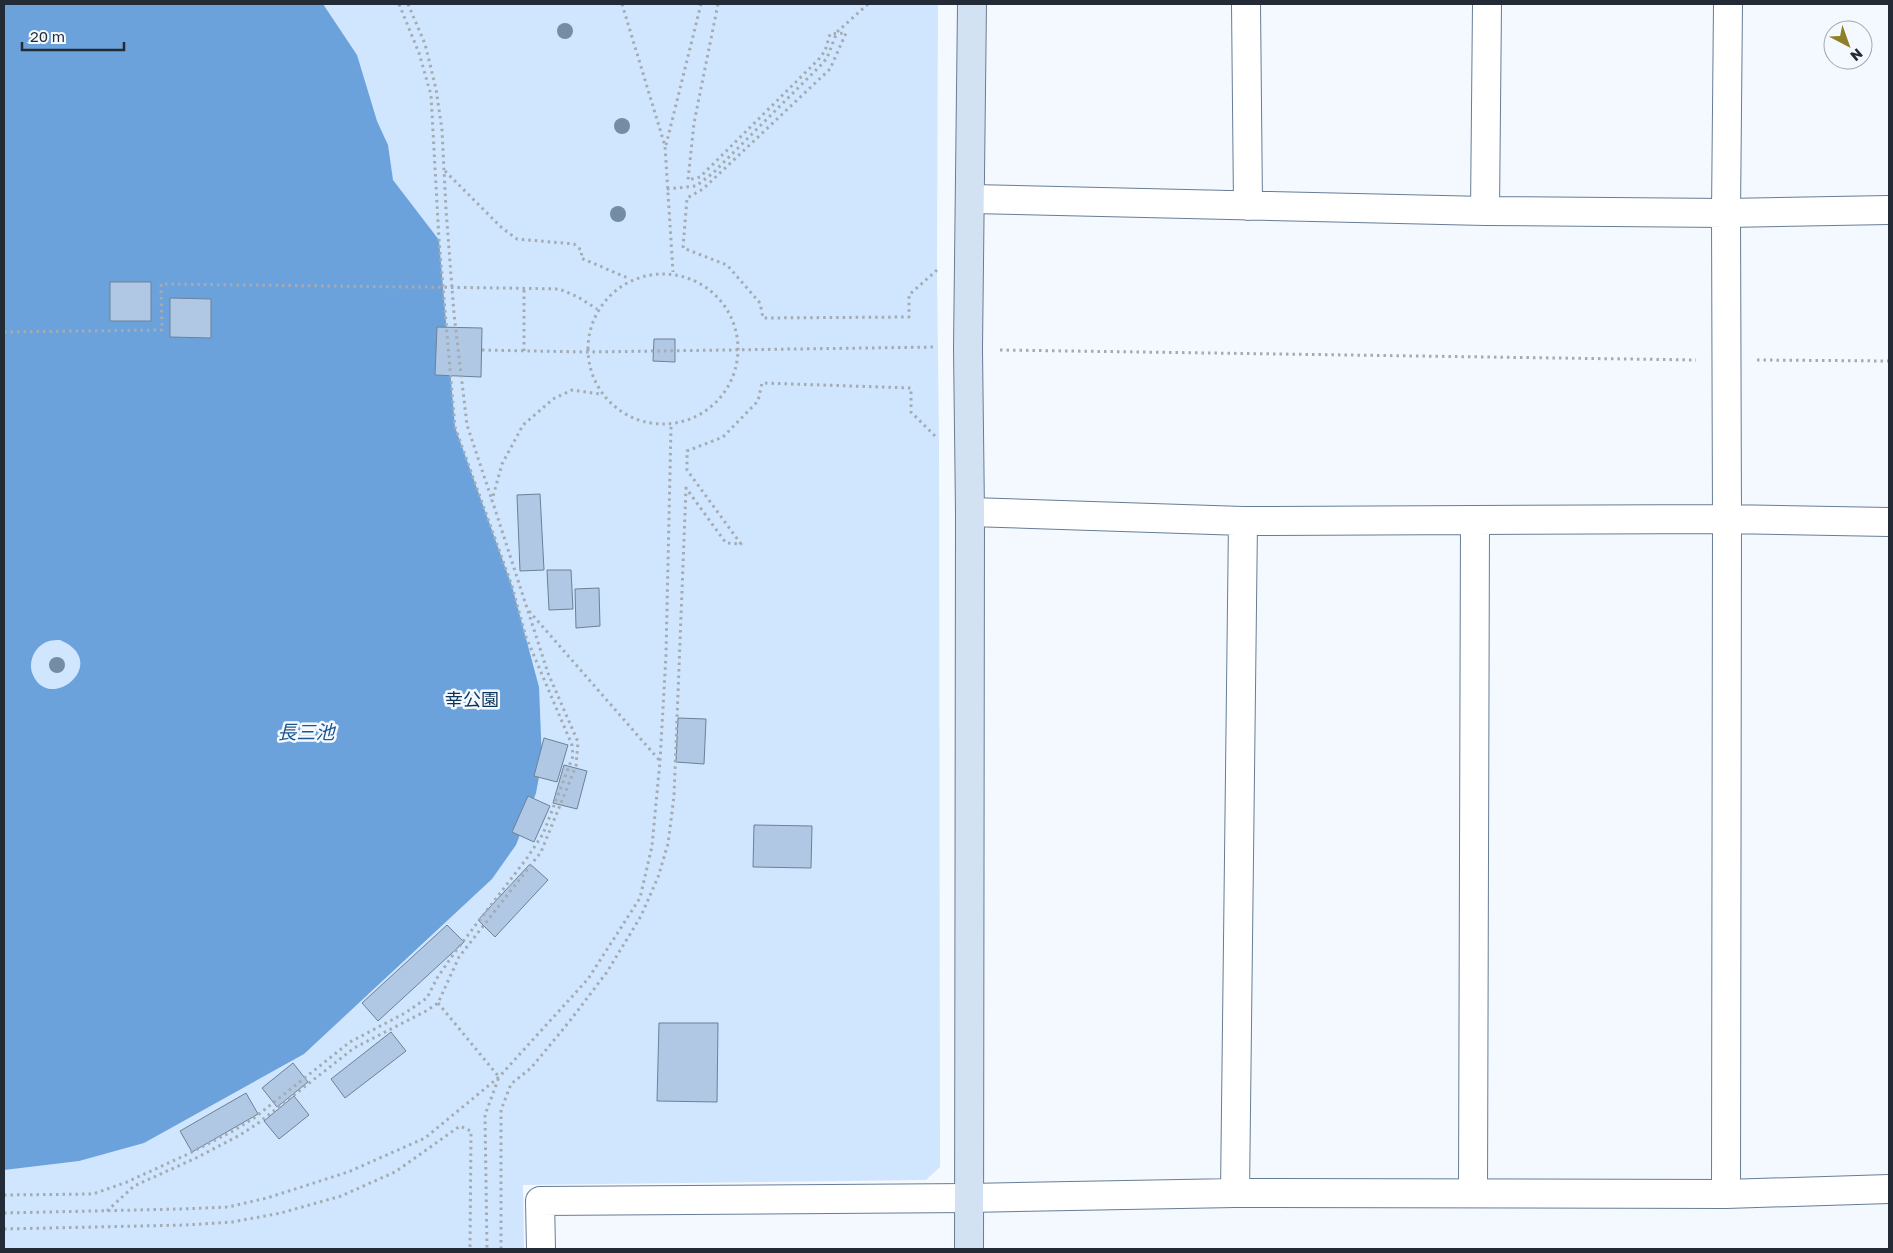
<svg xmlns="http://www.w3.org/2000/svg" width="1893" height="1253" font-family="'Golos Text','Noto Sans JP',sans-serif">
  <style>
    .green { fill: #d0e6fe }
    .water { fill: #6ca2dc; fill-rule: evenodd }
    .building { fill: #b0c8e3; stroke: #6b819a }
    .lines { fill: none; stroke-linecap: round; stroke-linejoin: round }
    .street-casing { stroke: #677d95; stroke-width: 30 }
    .secondary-casing { stroke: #677d95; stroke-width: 30 }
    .path { stroke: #a4abb2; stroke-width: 3; stroke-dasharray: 2.5 4; stroke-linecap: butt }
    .street { stroke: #fff; stroke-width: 28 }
    .secondary { stroke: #d2e2f3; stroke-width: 28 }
    .path-bridge { stroke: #a4abb2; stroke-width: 3; stroke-dasharray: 2.5 4; stroke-linecap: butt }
    .tree { fill: #748da4 }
    .labels { text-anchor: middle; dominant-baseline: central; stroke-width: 5; stroke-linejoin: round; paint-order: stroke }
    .park-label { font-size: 18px; fill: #0c3459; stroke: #f4f9ff }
    .water-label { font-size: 19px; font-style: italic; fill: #1f578d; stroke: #f4f9ff }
  </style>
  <rect width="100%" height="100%" fill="#f4f9ff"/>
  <path class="green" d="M4 4H938L937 270 939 440 940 1167 926 1180 523 1185 524 1249H4Z"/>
  <path class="water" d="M4 4H323L357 55 377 121 388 145 393 180 439 240 455 427 512 586 539 687 542 761 536 793 516 845 492 879 304 1054 144 1143 79 1161 4 1170ZM60 640C112 662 50 714 33 675 27 662 35 645 49 641 52 640 57 640 60 640Z"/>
  <path class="building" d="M110 282H151V321H110Z
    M170 298 211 299V338L170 337Z
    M437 327 482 328 481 377 435 375Z
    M654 339H675V362L653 361Z
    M540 494 544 570 520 571 517 495Z
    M547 570H571L573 609 549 610Z
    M599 588 600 626 576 628 575 589Z
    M678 718 706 719 704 764 676 762Z
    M544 738 568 745 557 782 534 776Z
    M564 765 587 771 577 809 553 803Z
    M528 796 550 806 534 842 512 832Z
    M754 825 812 826 811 868 753 867Z
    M530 864 548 880 495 937 478 920Z
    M447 925 464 942 378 1021 362 1003Z
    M659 1023H718L717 1102 657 1101Z
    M391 1032 406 1051 345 1098 331 1079Z
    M293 1063 308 1082 277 1107 262 1088Z
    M246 1093 258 1114 192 1152 180 1131Z
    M294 1096 309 1115 279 1139 264 1121Z"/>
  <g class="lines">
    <defs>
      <path id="street" d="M1246 4 1248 206
        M971 199 1485 211 1726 213 1889 210
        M1485 211 1487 4
        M970 512 1243 521 1727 519 1889 522
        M1235 1193 1243 521
        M1473 1193 1475 521
        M1726 1194 1727 519 1726 213 1728 4
        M541 1249 540 1201 969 1198 1235 1193 1726 1194 1889 1189"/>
      <path id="secondary" d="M969 1249 970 512 968 349 972 4"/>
    </defs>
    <use href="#street" class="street-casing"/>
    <use href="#secondary" class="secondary-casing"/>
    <path class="path" d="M408 4 425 44 436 89 442 130 446 210 454 314 467 425 492 500
      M622 4 665 146 673 272
      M718 4 694 123 688 180 700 177 818 60 825 51 830 34 846 33 830 69 703 189 687 198 683 248 727 265 760 303 763 318 909 317V295L937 270
      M666 145 701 4
      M445 171 502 228 517 239 574 244 582 251 581 258 630 279
      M667 189 696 186 713 173 820 66 827 58 837 32 868 4
      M588 349a75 75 0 1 1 150 0a75 75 0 1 1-150 0Z
      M503 288 559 289 578 297 597 309
      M482 350 586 352 936 347
      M1000 350 1696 360
      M524 351V288
      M1757 360 1889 361
      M529 611 660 761
      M438 1003 499 1077 485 1115 487 1249
      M4 1195 93 1194 127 1182 188 1154 233 1131 254 1118 350 1042 405 1013 427 998 437 978 455 952 527 858 543 834 573 756 572 745 526 637 512 586 455 427 439 240 431 95 419 53 399 4
      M107 1211 134 1186 196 1158 240 1135 257 1124 354 1048 426 1011 438 1003 459 957 541 852 576 766 578 742 548 673 492 500 502 464 523 425 553 399 572 390 600 394
      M4 1213 180 1209 228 1207 267 1198 348 1172 425 1138 499 1077 588 979 640 898 652 846 660 761 666 655 671 426
      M4 1229 186 1225 232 1222 281 1213 341 1196 395 1172 460 1126 471 1131 470 1249
      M501 1249V1110L511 1084 531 1068 569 1022 607 972 641 916 658 877 668 844 674 796 686 488 726 543 741 544 687 470V451L723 437 758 401 762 383 911 388V412L937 438"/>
    <use href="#street" class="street"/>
    <use href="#secondary" class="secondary"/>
    <path class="path-bridge" d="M4 332 162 330 161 284 503 288"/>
  </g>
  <g class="tree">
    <circle cx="565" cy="31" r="8"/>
    <circle cx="622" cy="126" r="8"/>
    <circle cx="618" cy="214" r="8"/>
    <circle cx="57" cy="665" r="8"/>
  </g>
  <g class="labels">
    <g class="park-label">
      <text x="472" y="699">幸公園</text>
    </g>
    <g class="water-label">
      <text x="306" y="731">長三池</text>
    </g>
  </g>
  <rect width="1893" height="1253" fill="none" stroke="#232c36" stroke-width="10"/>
  <g transform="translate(1848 45) rotate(139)"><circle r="24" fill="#f4f9ff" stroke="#a0a7af"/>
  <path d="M0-4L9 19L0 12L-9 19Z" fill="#8e8028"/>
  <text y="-8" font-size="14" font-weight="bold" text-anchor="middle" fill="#232c36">N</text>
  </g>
  <path d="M22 42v8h102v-8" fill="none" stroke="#232c36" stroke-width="2.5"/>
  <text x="30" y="42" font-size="15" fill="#232c36" stroke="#f4f9ff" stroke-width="4" paint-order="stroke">20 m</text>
</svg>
